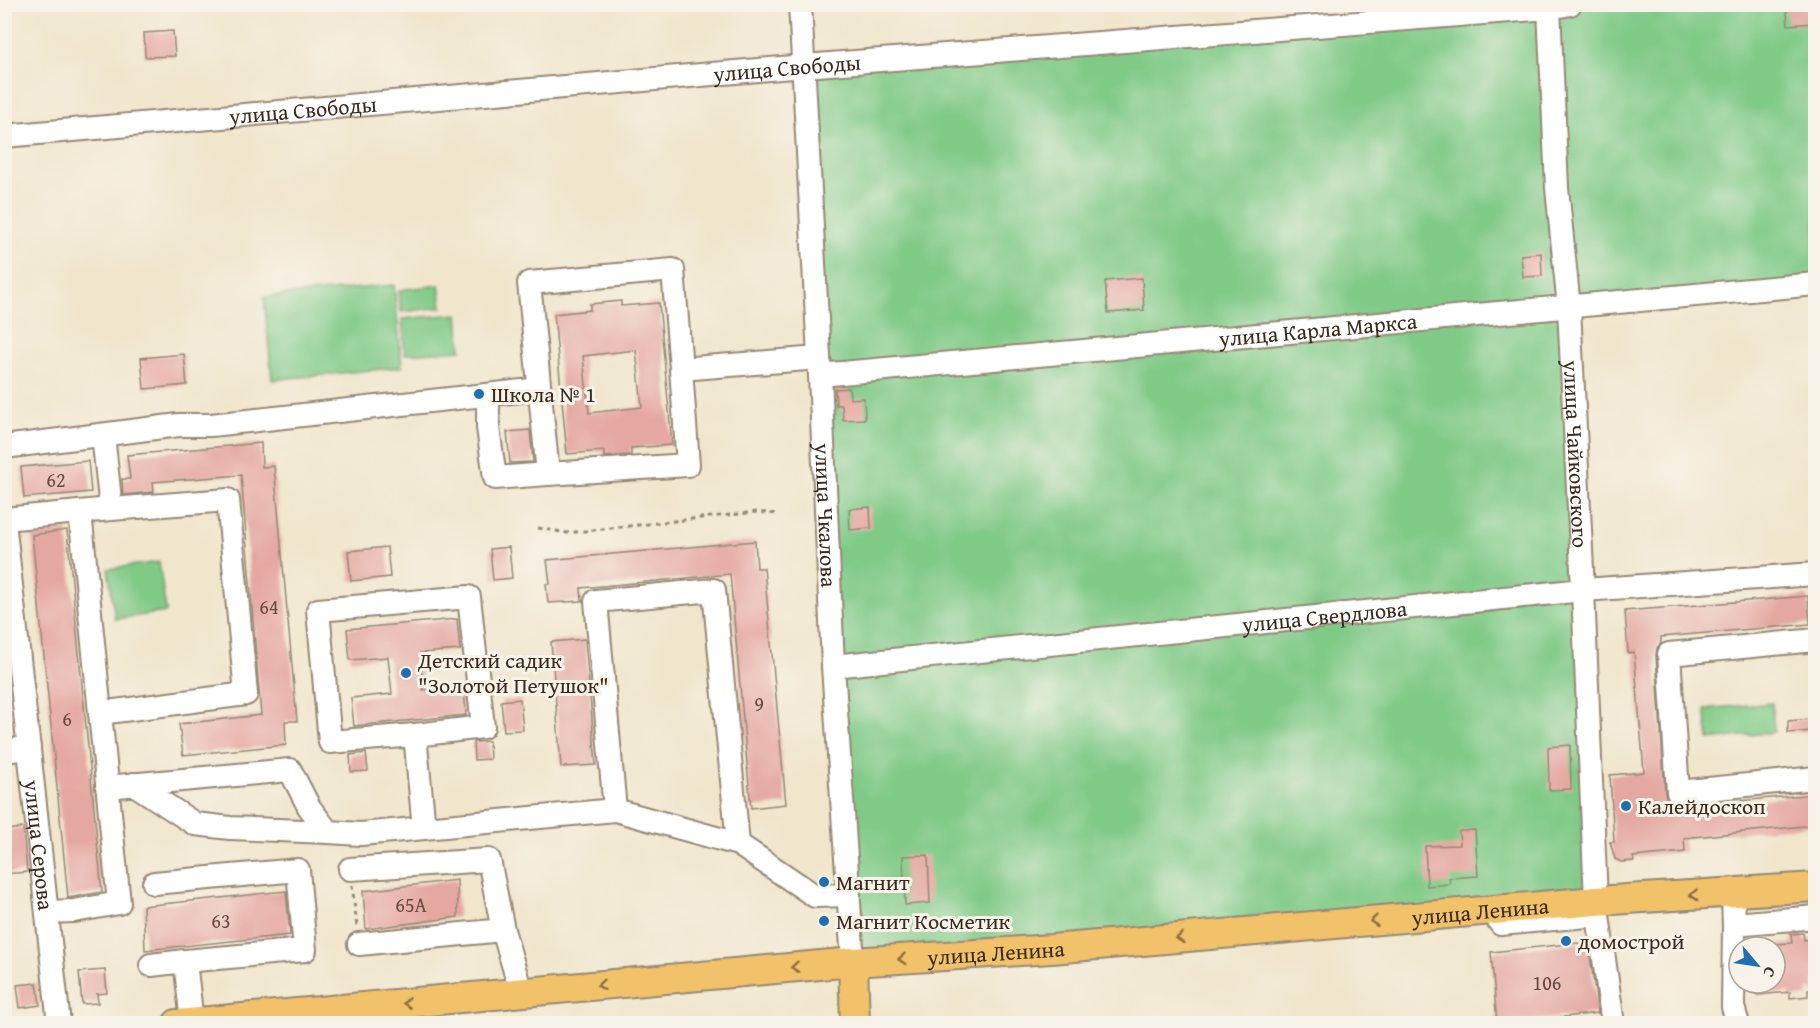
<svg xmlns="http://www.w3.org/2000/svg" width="1820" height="1028" font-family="'Gentium Book Plus',serif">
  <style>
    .green { fill: #80ca88; stroke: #5e7a53; stroke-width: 1.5 }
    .building { fill: #e5a8a1; fill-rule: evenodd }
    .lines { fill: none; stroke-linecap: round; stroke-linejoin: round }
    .minor-casing { stroke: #968875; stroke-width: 26 }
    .major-casing { stroke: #968875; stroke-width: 32 }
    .path { stroke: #968875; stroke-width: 3; stroke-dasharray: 4.5 4.5; stroke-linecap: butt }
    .minor { stroke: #fff; stroke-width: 22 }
    .major { stroke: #f2c26a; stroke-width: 28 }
    .oneway { stroke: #8d6e40 }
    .poi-dot { fill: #1f6fb2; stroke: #f7f3e8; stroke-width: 2 }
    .labels { text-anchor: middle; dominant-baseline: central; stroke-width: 6; stroke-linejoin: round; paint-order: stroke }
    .number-label { font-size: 20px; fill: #664a3f }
    .street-label { font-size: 22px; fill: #3b2a1e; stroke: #f7f3e8 }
    .poi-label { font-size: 22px; fill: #3b2a1e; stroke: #f7f3e8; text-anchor: start }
  </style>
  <rect width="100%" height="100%" fill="#f7f3e8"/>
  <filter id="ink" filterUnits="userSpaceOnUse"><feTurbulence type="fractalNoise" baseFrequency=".0167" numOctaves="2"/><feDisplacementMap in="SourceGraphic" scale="12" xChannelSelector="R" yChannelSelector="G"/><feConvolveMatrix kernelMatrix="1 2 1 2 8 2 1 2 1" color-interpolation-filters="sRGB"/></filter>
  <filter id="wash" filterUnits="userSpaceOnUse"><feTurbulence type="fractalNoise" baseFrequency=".008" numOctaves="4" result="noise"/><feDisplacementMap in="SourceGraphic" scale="24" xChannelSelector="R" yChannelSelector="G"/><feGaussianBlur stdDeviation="1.35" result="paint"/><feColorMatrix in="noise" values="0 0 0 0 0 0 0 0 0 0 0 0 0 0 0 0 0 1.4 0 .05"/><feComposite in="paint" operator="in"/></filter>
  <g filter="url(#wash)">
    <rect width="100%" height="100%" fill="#f0e6cc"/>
    <path class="green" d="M1573 4 1815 5V284L1570 308 1596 901 853 962 804 66Z
      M394 285 402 367 272 380 264 297Z
      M439 285 442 307 401 312 399 290Z
      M458 314 461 350 405 354 402 319Z
      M159 562 166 612 115 619 108 569Z
      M1772 703 1774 732 1709 740 1705 709Z"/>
    <g id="blocks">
      <path class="building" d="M1786 4H1812L1814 23 1788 25Z
        M173 31 175 56 145 57 144 33Z
        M1541 253 1542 276 1523 277 1521 255Z
        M1142 278 1144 310 1108 313 1105 281Z
        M621 301V306L659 303 672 445 631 448V455L604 457V451L567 454 554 314 590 310V304ZM636 350 642 407 589 413 583 356Z
        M184 354 187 385 144 389 141 358Z
        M849 388 850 399 864 398 865 419 843 420 842 405H836L835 389Z
        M530 430 533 462 510 463 507 432Z
        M261 443 262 467 274 466 297 721H285L286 745 183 755 179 724 261 715 241 475 153 482 154 492 123 495 122 479H130L127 455Z
        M88 461 91 492 24 498 21 467Z
        M870 507 871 528 850 530 849 509Z
        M67 530 102 892 68 898 32 535Z
        M755 541 757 568H764L786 804 751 808 730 574 581 588 582 601 548 603 546 584H550L547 560Z
        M387 547 390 577 351 581 348 551Z
        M509 547 512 578 493 580 490 549Z
        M1808 596 1810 624 1661 637V643L1657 648 1656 655 1665 793 1667 800 1676 805V807L1815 794V825L1684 838 1685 852 1633 857 1634 861 1621 862 1615 859 1610 842H1614L1610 775 1644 772 1634 652 1628 653 1625 611Z
        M457 619 460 650 420 653 423 690 464 687 466 715 354 726 351 698 392 694 388 657 350 660 347 629Z
        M585 639 596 765 561 767 551 642Z
        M520 699 523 730 504 731 501 701Z
        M1811 719 1812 731 1788 733V721Z
        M489 741 490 759 474 760 473 742Z
        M1570 745 1571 789 1549 790 1548 747Z
        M366 753 368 771 351 772 350 755Z
        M23 828 27 872 4 874V837H7L6 830Z
        M1475 830 1478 876 1449 878 1450 884 1427 886 1425 846 1460 845 1459 831Z
        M928 855 930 903 905 905 903 856Z
        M457 880 458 917 366 929 363 891Z
        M286 891 290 935 145 950 143 906Z
        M1803 933 1804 940 1815 939V990H1808V996L1790 998V992L1757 995 1756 983H1775V944L1792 943 1791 934Z
        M1588 942 1598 1013 1511 1023H1497L1491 952Z
        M105 970 107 993 97 994 98 1003 82 1004 79 972Z
        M37 983 40 1005 20 1008 17 985Z"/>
    </g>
  </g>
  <g filter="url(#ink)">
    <use href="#blocks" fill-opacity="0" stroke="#968875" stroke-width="1.5"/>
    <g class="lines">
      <defs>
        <g id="minor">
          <path id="s1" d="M800 4 820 375 833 666 853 962"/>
          <path id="s2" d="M1549 8 1557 188 1569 308 1583 590 1596 901 1613 1024"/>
          <path id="s3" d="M4 136 804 66 1549 8 1570 4"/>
          <path d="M681 369 673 270 529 283 548 474 688 465 681 369 819 358"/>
          <path id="s4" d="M820 375 1816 284"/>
          <path d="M488 396V428L495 478 548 474"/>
          <path d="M4 447 179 425H211L540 389"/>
          <path d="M80 512 100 713 246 694 228 500 111 509"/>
          <path d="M4 519 111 509 103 435"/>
          <path id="s5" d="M4 521 59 1024"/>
          <path d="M1816 640 1669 654 1678 792 1816 778"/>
          <path id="s6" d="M833 666 1583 590 1816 574"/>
          <path d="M415 735 330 742 318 610 469 597 483 727 415 735 424 828"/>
          <path d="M4 751 29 748"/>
          <path d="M134 784 195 824 230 828 328 832"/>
          <path d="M107 787 290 770 309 807 328 832 361 834 615 810"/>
          <path d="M738 844 615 810 596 601 714 590 738 844 815 896 849 895"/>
          <path d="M350 869 489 860 503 930 521 992"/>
          <path d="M154 883 298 870 305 950 185 961"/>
          <path d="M1733 892 1734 928 1733 1007 1738 1024"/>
          <path d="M1491 911 1501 924 1598 915"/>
          <path d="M47 912 74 911 119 903 100 713"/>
          <path d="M1734 924 1816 917"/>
          <path d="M359 944 503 930"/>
          <path d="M151 965 185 961 192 1022"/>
        </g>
        <g id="major">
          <path d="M853 962 855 1024"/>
          <path id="s7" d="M177 1024 853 962 1052 949 1596 901 1816 887"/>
        </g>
      </defs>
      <use href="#minor" class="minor-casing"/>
      <use href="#major" class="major-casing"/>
      <path class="path" d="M538 528 567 533 756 512 778 514
        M352 885 357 927"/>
      <use href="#minor" class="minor"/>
      <use href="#major" class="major"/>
    </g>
    <defs><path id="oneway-chevron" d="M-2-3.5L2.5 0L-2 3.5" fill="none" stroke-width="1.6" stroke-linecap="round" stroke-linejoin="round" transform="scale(1.5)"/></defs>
    <g class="oneway">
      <use href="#oneway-chevron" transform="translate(1694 895) rotate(176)"/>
      <use href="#oneway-chevron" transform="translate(1374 921) rotate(175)"/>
      <use href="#oneway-chevron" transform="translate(1180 938) rotate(175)"/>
      <use href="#oneway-chevron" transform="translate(902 959) rotate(176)"/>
      <use href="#oneway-chevron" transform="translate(795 967) rotate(175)"/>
      <use href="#oneway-chevron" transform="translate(601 985) rotate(175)"/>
      <use href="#oneway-chevron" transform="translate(407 1003) rotate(175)"/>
    </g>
  </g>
  <g class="poi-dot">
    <circle cx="479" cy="394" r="6"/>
    <circle cx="406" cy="673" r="6"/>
    <circle cx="1626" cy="806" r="6"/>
    <circle cx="824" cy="882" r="6"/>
    <circle cx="824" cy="921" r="6"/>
    <circle cx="1566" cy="941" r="6"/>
  </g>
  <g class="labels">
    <g class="number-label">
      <text x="56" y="479">62</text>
      <text x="269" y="606">64</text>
      <text x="759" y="703">9</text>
      <text x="67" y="718">6</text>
      <text x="411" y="904">65А</text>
      <text x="221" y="920">63</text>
      <text x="1547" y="982">106</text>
    </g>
    <g class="street-label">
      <text stroke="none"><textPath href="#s3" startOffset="786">улица Свободы</textPath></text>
      <text stroke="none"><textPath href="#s3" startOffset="300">улица Свободы</textPath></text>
      <text stroke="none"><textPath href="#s4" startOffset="500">улица Карла Маркса</textPath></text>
      <text stroke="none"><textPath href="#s2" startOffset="447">улица Чайковского</textPath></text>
      <text stroke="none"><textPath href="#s1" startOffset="512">улица Чкалова</textPath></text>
      <text stroke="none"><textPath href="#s6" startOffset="494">улица Свердлова</textPath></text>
      <text stroke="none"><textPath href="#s5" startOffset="326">улица Серова</textPath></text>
      <text stroke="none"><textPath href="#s7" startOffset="1308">улица Ленина</textPath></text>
      <text stroke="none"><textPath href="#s7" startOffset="822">улица Ленина</textPath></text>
    </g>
    <g class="poi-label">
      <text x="491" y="394">Школа № 1</text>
      <text x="418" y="660">Детский садик<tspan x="418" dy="25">"Золотой Петушок"</tspan></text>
      <text x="1638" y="806">Калейдоскоп</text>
      <text x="836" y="882">Магнит</text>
      <text x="836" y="921">Магнит Косметик</text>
      <text x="1578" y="941">домострой</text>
    </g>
  </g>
  <rect width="1820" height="1028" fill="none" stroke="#f7f3e8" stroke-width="24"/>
  <g transform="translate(1757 965) rotate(119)"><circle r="28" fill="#f7f3e8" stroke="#aca397" stroke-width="1.5"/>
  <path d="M0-4.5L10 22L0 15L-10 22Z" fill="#1f6fb2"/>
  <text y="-9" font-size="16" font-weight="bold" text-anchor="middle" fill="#3b2a1e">С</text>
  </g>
</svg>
